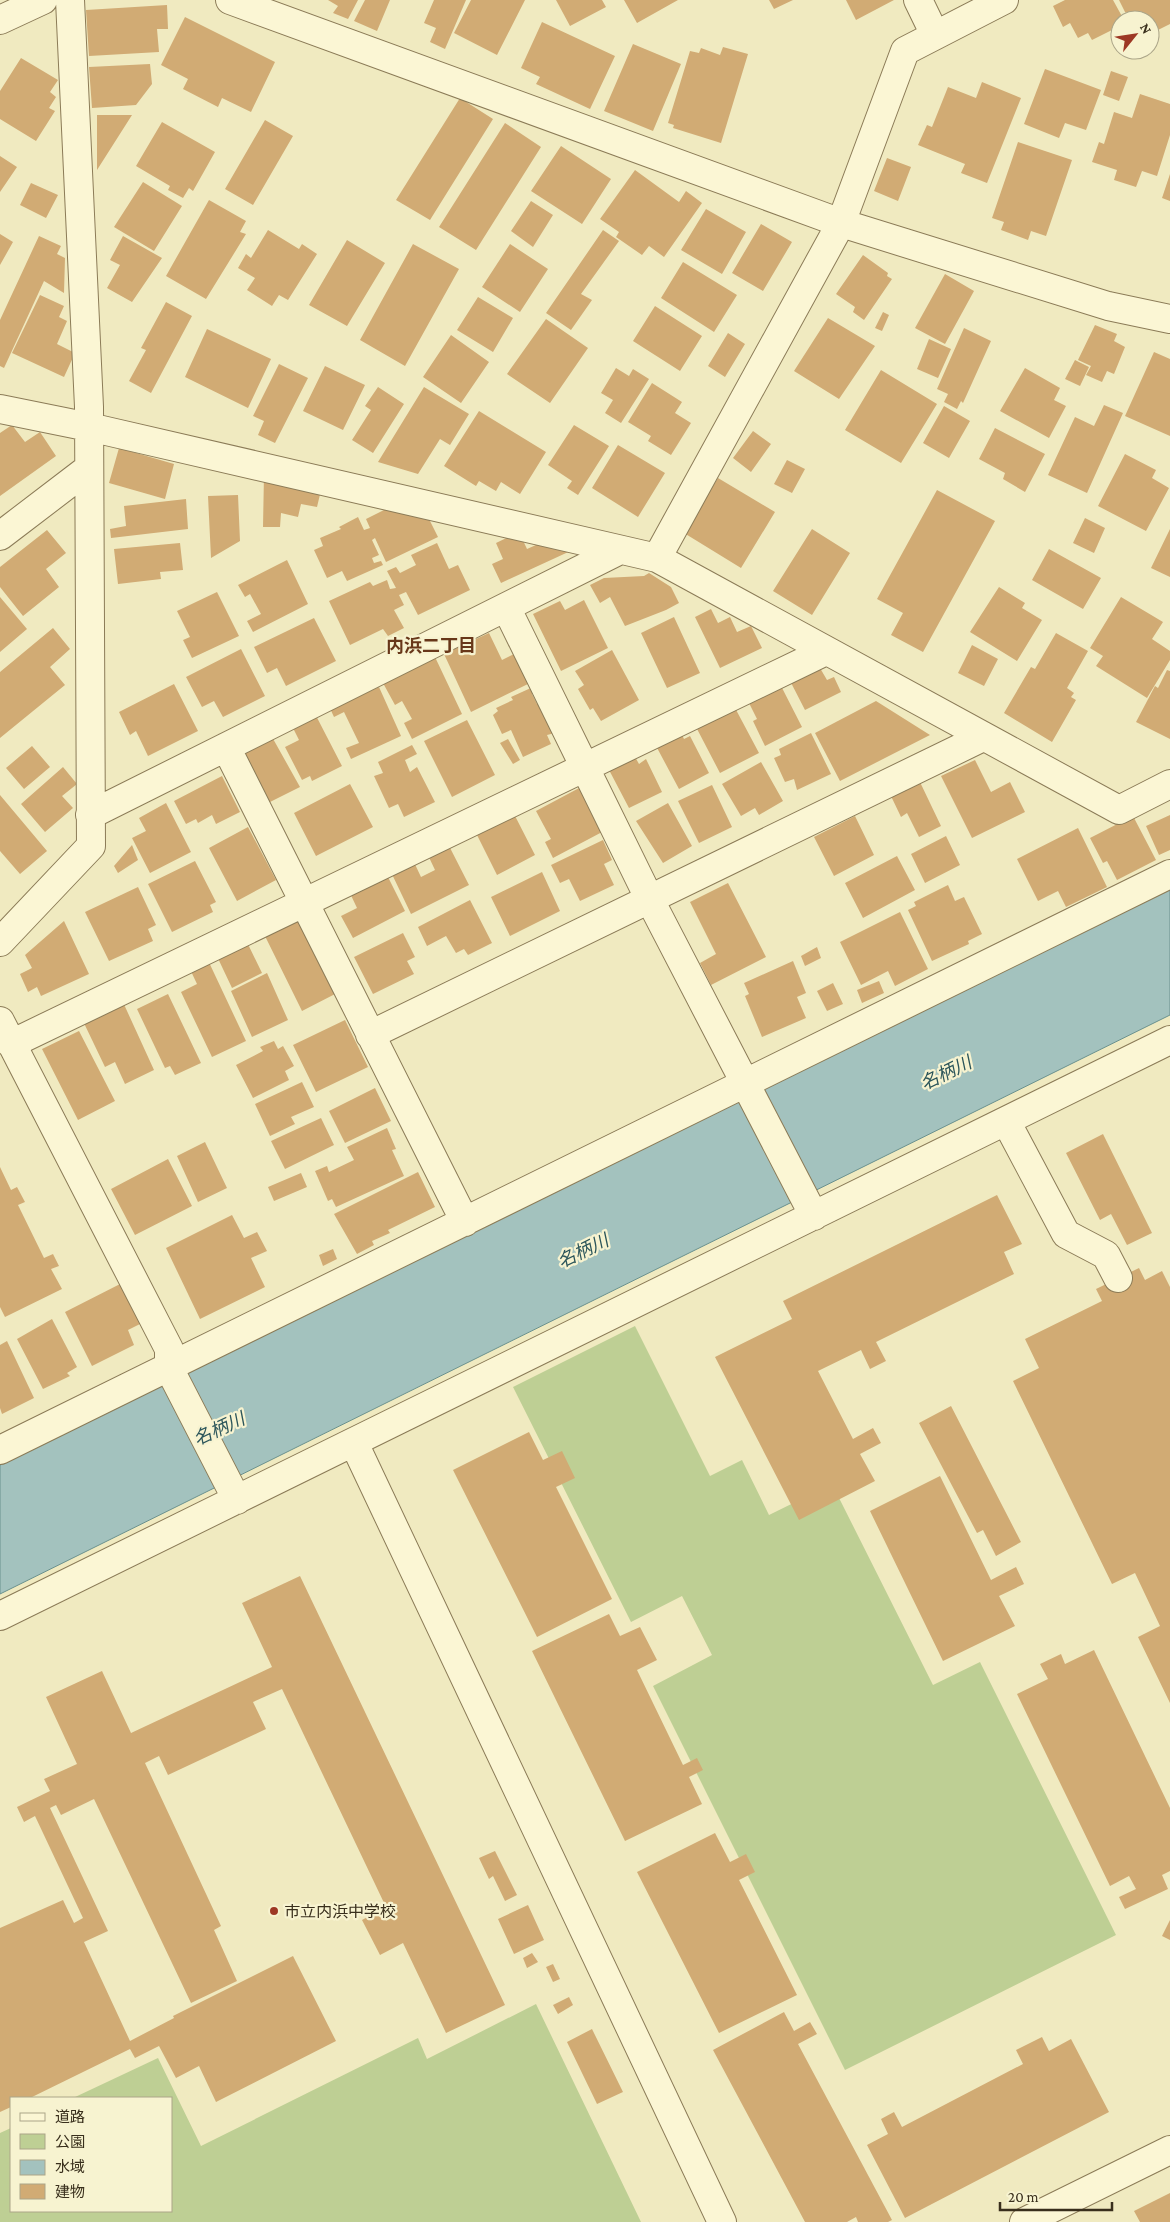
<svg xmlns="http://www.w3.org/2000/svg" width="1170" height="2222" font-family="'Crimson Pro','Noto Sans JP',serif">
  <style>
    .green { fill: #becf94 }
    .water { fill: #a3c2be; stroke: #6a918e }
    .building { fill: #d1ab74 }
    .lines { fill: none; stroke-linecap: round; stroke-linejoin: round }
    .minor-casing { stroke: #8b7b57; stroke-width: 30 }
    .minor { stroke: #fbf6d4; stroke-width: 28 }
    .poi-dot { fill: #9d3824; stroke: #f7f3d0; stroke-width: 2 }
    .labels { text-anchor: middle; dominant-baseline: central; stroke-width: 4.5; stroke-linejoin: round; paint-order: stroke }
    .poi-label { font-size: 16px; fill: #392f1c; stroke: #f7f3d0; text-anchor: start }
    .neighbourhood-label { font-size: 18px; font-weight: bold; fill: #683719; stroke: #f7f3d0 }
    .water-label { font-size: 18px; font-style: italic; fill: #2b555a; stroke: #f7f3d0 }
  </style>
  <rect width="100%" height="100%" fill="#f0eac0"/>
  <path class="green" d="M635 1326 710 1476 742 1460 769 1515 832 1484 933 1685 980 1662 1116 1935 845 2070 653 1686 712 1655 682 1596 631 1622 513 1387Z
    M536 2004 641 2222H0V2133L11 2128V2211H171V2098H73L158 2058 201 2146 418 2038 427 2059Z"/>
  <path class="water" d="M1170 884V1015L0 1594V1465Z"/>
  <path class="building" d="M328 0H358L348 19 333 13 338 6Z
    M365 0H390L377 31 354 21Z
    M434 0H466L445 49 430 42 436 28 424 23Z
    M471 0H525L497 55 454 33Z
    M556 0H602L606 7 570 26Z
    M624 0H678L637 23Z
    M769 0H793L774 9Z
    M846 0H894L856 20Z
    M1065 0H1113L1124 20H1120V26L1092 40 1088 33 1078 38 1070 23 1063 27 1053 6Z
    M1119 0H1170V24L1150 34V20H1129Z
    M167 5 168 29H157L159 52 89 56 86 10Z
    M185 17 275 62 251 112 222 98 218 107 183 89 188 79 161 65Z
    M542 22 615 56 590 109 536 84 540 77 521 68Z
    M633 44 681 64 653 131 604 111Z
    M723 47 748 54 721 143 673 128 674 125 668 123 690 51 699 53 701 48 720 55Z
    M21 58 58 80 50 92 56 97 49 108 55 111 36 141 0 119V91Z
    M150 64 152 84 136 105 92 108 89 67Z
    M1045 69 1101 90 1086 130 1065 123 1059 138 1024 124Z
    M1111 71 1128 77 1119 101 1103 95Z
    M982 82 1021 98 987 183 961 173 965 164 918 145 927 125 932 127 948 87 976 98Z
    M1140 94 1170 104V135L1157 176 1142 171 1136 187 1114 180 1117 170 1092 162 1099 142 1104 144 1114 112 1132 118Z
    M460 98 493 119 430 220 396 200Z
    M97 115H132L97 170Z
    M265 120 293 136 253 205 225 189Z
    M162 122 215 152 193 191 189 188 183 198 168 190 170 186 136 166Z
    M505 123 541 147 476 250 439 227Z
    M1018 142 1072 160 1046 236 1031 231 1028 240 1001 230 1004 222 992 218Z
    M561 146 611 179 582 224 531 191Z
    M0 156 17 167 0 192Z
    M887 158 911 167 898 201 874 191Z
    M635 170 679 202 686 191 702 203 664 257 649 246 642 255 616 237 619 232 600 219Z
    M1170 174V201L1162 198Z
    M143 182 182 206 154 251 114 227Z
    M31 183 58 195 46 218 20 205Z
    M209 200 246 221 240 232 246 234 206 299 166 276Z
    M531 201 553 215 533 247 511 231Z
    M706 209 746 232 722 274 681 250Z
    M761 224 792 242 763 291 732 273Z
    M268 230 299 249 302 244 317 254 288 300 279 295 272 306 247 290 255 278 238 268 246 254 251 258Z
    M603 230 619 241 581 294 592 300 571 330 546 313Z
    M0 234 13 242 0 265Z
    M39 236 61 246 57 254 65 258 64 293 44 281 4 368 0 366V320Z
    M123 236 162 258 132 302 107 288 120 265 110 260Z
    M347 240 385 263 347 326 309 305Z
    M413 244 459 269 405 366 360 340Z
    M510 244 548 269 520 312 482 287Z
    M863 255 888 273 887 276 892 279 864 320 853 312 855 307 836 294Z
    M683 262 737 295 714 332 661 298Z
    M945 274 974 291 945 344 915 328Z
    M40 295 64 306 59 317 67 321 57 344 75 353 64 377 12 353Z
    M478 297 513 318 493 352 457 330Z
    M166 302 192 316 151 393 129 381 146 350 141 348Z
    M655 306 702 336 680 371 633 341Z
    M883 312 889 315 882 331 875 328Z
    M828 318 875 346 839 399 794 371Z
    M546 319 588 348 550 403 507 374Z
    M1095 325 1117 334 1114 341 1125 347 1114 374 1107 371 1102 382 1086 375 1091 366 1078 360Z
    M964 328 991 341 963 403 961 401 957 409 944 402 948 394 937 389Z
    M207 329 271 359 248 408 185 377Z
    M728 333 745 344 725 377 708 366Z
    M451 335 489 362 461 403 423 377Z
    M929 339 951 349 938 378 917 369Z
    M1154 352 1170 359V436L1125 416Z
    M1075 360 1089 367 1080 386 1065 379Z
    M279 364 308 378 275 443 258 435 264 421 253 416Z
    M325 366 365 385 343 430 303 411Z
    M616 368 629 376 633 369 649 379 621 423 605 413 613 400 601 393Z
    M1025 368 1060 388 1054 400 1066 406 1049 438 1000 411Z
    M881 370 937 404 901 463 845 430Z
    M652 383 682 402 675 413 691 423 671 455 648 441 651 436 628 422Z
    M378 387 404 404 373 453 352 440 371 410 365 406Z
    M424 387 469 414 450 445 440 439 418 474 378 462Z
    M1104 405 1123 413 1087 493 1048 475 1075 417 1094 426Z
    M944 406 970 421 949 458 923 443Z
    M479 411 546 452 520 494 501 482 496 491 479 481 476 486 444 466Z
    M12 425 25 442 40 432 56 456 0 496V433Z
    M574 425 609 446 578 495 567 488 572 481 548 465Z
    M995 428 1045 454 1025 492 1003 479 1005 473 979 459Z
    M753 431 771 444 751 472 733 458Z
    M618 445 665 473 638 517 592 488Z
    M119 448 174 464 165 499 109 483Z
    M1125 454 1156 470 1152 478 1169 488 1146 531 1098 506Z
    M787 460 805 469 792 493 774 484Z
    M264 474 322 486 317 507 301 504 298 517 281 513 280 527H263Z
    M718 478 775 512 741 568 684 533Z
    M937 490 995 521 923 652 891 635 903 613 877 599Z
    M238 495 240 541 211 558 208 496Z
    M186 499 188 529 111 538 110 529 126 526 124 506Z
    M392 506 426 513 438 537 386 562 375 538 372 540 379 555 372 558 374 563 381 561 383 565 347 581 342 571 327 578 314 550 323 546 320 538 341 529 339 527 358 517 364 530 370 528 366 519Z
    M1085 518 1105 528 1094 553 1073 543Z
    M812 529 850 553 812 615 773 591Z
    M1170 529V577L1151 568Z
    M47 530 66 553 46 569 59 587 23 616 0 587V567Z
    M519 532 527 549 545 541 577 548 501 583 492 564 503 559 496 543Z
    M180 543 183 570 160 572 161 579 118 584 114 549Z
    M437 543 449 569 458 565 470 590 418 615 406 592 399 595 404 605 394 610 404 628 388 636 383 629 350 645 329 601 370 582 373 586 387 580 390 589 396 588 387 571 396 567 400 573 416 565 411 555Z
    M1049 549 1101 578 1083 609 1032 580Z
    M287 560 308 604 253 632 247 621 261 614 250 594 245 597 238 585Z
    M649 573 671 587 679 603 666 610 625 626 610 597 600 603 590 585 604 578 644 576Z
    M999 587 1025 603 1022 608 1042 620 1017 661 970 632Z
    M217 592 239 636 192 658 183 640 190 637 177 611Z
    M0 597 27 629 0 652Z
    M1121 597 1163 622 1152 639 1170 651V660L1147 698 1096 666 1103 656 1090 648Z
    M584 600 608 648 561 671 533 614 560 601 565 610Z
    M711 609 718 623 730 617 737 632 751 626 762 648 720 668 695 617Z
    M674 617 700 673 667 688 641 633Z
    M314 618 336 661 286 686 277 668 267 673 254 647Z
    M53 628 70 649 50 667 65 685 0 738V672Z
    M489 633 502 660 516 653 530 683 471 712 444 654Z
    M1056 633 1088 651 1067 688 1074 693 1071 697 1076 700 1052 742 1004 713 1031 667 1035 669Z
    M972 645 998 659 984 686 958 673Z
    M241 649 265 696 223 717 214 701 202 707 186 677Z
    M612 650 639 700 601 721 593 708 590 710 578 689 584 685 575 671Z
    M435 657 462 714 412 739 404 723 412 719 402 701 395 705 383 683Z
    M820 668 827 680 834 677 841 692 805 710 786 673Z
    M1167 670 1170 671V739L1136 722 1155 686 1158 688Z
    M779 682 802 727 765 746 753 721 757 719 745 695Z
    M174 684 198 731 148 756 136 731 130 735 119 712Z
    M379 687 401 736 351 759 346 748 359 743 344 712 334 717 328 704 338 699 341 705Z
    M533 687 536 692 532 694 537 704 540 702 555 733 547 735 551 744 523 757 511 730 502 734 493 715 498 711 496 708 513 700 511 697Z
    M876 701 930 735 840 781 815 733Z
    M311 706 342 766 312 781 310 776 302 780 285 747 299 740 288 718Z
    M734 706 759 753 720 773 696 727Z
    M467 720 495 775 452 797 424 741Z
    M267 728 300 787 268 803 238 746Z
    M680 731 684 739 690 736 709 773 679 789 655 744Z
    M811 733 831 774 797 790 794 779 785 782 774 758 781 755 779 749Z
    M508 739 520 760 513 764 500 743Z
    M412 745 417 754 405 760 410 772 417 767 435 802 404 817 398 804 389 808 374 776 383 773 378 762Z
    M32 746 50 767 24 789 6 768Z
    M634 755 639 764 646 759 662 792 629 808 608 768Z
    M975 760 991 792 1010 782 1025 812 972 838 941 776Z
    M761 762 783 801 759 815 755 808 741 816 722 784Z
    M63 767 77 784 62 796 73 808 45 832 21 804Z
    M222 776 240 812 216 824 212 815 198 823 196 819 186 824 174 801Z
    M919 780 941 826 919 837 907 813 901 817 890 794Z
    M350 784 373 827 316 856 294 813Z
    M712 785 732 827 699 843 678 801Z
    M581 787 604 831 553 858 545 842 551 839 536 811Z
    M0 795 47 851 20 874 0 851Z
    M166 803 191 852 150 873 132 838 146 831 139 818Z
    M668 803 692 846 663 863 636 821Z
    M513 812 535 855 497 875 473 827Z
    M1170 815V850L1159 855 1146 826Z
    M855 816 874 855 834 876 814 837Z
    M1133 816 1156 860 1117 880 1107 861 1103 863 1090 838Z
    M248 827 276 880 237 901 209 848Z
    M1078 828 1107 887 1066 907 1058 891 1038 901 1017 859Z
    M946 836 960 865 925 883 911 854Z
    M446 840 469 885 411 914 390 870 412 858 421 877 435 870 426 851Z
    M603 840 612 860 604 864 614 885 580 901 569 879 560 883 551 865Z
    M132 845 138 860 118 873 114 866Z
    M897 856 915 890 863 918 845 883Z
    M195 861 216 902 210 905 213 912 172 932 148 884Z
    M384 869 405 911 353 938 341 916 357 908 348 889Z
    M542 872 560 911 510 936 491 897Z
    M728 883 766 957 711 985 700 963 716 954 690 902Z
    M948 885 955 901 964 897 982 934 968 941 969 944 932 961 908 910 916 906 914 902Z
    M138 887 156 925 148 929 153 941 109 961 85 912Z
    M470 900 492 943 468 955 464 949 456 953 446 936 427 946 418 927Z
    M900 912 928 969 895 986 888 971 861 985 840 942Z
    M297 915 337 993 302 1011 263 932Z
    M64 921 89 974 41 996 37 987 28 992 20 974 32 968 25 955Z
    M403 933 415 957 407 961 414 974 373 994 354 957Z
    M244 936 262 973 232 988 214 950Z
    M817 947 821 958 805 966 801 956Z
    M206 956 246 1041 212 1057 181 992 197 984 188 965Z
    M793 961 806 993 797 997 806 1018 762 1037 745 996 749 994 744 983Z
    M267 973 288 1020 252 1037 231 991Z
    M879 981 884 993 862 1003 857 990Z
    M833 983 843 1004 827 1011 817 991Z
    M168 994 201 1063 175 1075 170 1066 165 1068 137 1009Z
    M122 1000 154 1070 125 1084 115 1062 105 1067 82 1019Z
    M345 1020 368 1067 316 1092 293 1045Z
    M79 1031 115 1101 78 1120 42 1049Z
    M274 1041 278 1049 283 1046 294 1066 285 1071 289 1080 253 1098 236 1065 263 1051 260 1047Z
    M302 1082 314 1107 291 1117 295 1124 270 1136 255 1104Z
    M375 1088 391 1121 345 1143 329 1111Z
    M321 1118 334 1145 285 1169 271 1141Z
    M387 1128 396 1149 392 1150 404 1176 336 1207 332 1199 328 1201 315 1171 327 1166 329 1172 354 1160 347 1147Z
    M1103 1134 1152 1233 1127 1245 1111 1214 1100 1220 1066 1153Z
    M205 1142 227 1188 198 1202 177 1156Z
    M168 1159 192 1206 135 1235 111 1189Z
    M0 1167 11 1190 17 1187 25 1202 18 1205 44 1258 53 1254 59 1266 51 1269 62 1289 5 1317 0 1307Z
    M418 1172 435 1207 388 1230 390 1233 372 1241 374 1245 357 1254 334 1214Z
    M301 1173 307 1187 274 1201 268 1187Z
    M997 1195 1022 1244 1004 1252 1014 1274 876 1342 886 1361 870 1369 861 1350 818 1371 853 1439 873 1428 881 1443 860 1454 875 1481 799 1520 715 1357 792 1319 783 1301Z
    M232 1215 244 1238 257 1232 267 1251 251 1258 265 1287 200 1319 166 1248Z
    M333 1249 337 1259 323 1266 319 1255Z
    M1139 1268 1145 1280 1162 1271 1170 1287V1703L1138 1637 1160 1626 1135 1573 1112 1584 1013 1381 1039 1368 1025 1339 1102 1301 1096 1289Z
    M124 1282 144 1322 128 1330 134 1345 92 1366 65 1312Z
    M52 1319 77 1367 67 1373 70 1376 43 1389 17 1339Z
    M7 1341 34 1398 2 1414 0 1408V1345Z
    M951 1406 1021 1542 996 1556 983 1530 977 1533 919 1423Z
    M529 1432 543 1460 562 1451 575 1478 556 1487 612 1599 537 1637 453 1470Z
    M940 1476 991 1580 1016 1567 1024 1584 999 1596 1015 1626 943 1661 870 1511Z
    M300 1576 505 2005 446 2033 403 1943 380 1955 362 1920 386 1907 282 1689 253 1702 266 1729 168 1775 159 1756 145 1763 221 1926 214 1930 237 1981 191 2003 94 1799 61 1815 56 1805 50 1808 108 1931 84 1942 130 2041 174 2018 173 2016 293 1956 336 2041 216 2102 199 2066 176 2078 159 2046 135 2058 130 2049 30 2098H11V2107L0 2112V1928L63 1900 74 1923 83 1918 35 1816 24 1822 17 1807 50 1791 44 1779 77 1764 46 1697 102 1671 131 1733 272 1667 242 1603Z
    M609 1614 620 1636 640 1627 657 1660 637 1670 683 1765 697 1758 703 1770 689 1777 702 1804 625 1841 532 1651Z
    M1094 1650 1170 1808V1871L1162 1875 1168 1889 1125 1909 1119 1897 1136 1889 1129 1876 1110 1886 1017 1694 1048 1679 1040 1664 1061 1654 1065 1664Z
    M715 1833 730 1862 746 1854 755 1872 739 1880 797 1995 719 2033 637 1872Z
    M495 1851 517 1895 505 1901 493 1876 489 1879 479 1858Z
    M528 1905 544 1940 514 1954 498 1919Z
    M1170 1920V1940L1162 1936Z
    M532 1953 538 1962 527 1968 523 1958Z
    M553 1964 560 1979 553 1982 546 1967Z
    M569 1997 573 2005 558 2014 553 2005Z
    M784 2012 794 2031 810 2022 817 2034 798 2044 892 2220 888 2222H858L856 2217 847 2222H805L713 2050Z
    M592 2029 623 2092 597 2104 567 2042Z
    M1042 2037 1049 2051 1071 2039 1109 2112 905 2218 867 2145 888 2134 881 2119 894 2112 902 2127 1023 2064 1016 2050Z
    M1170 2193V2222H1140L1134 2211Z"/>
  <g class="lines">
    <defs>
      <path id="minor" d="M230 0 841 223 1108 306 1170 319
        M918 0 935 35
        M0 20 43 0
        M0 409 89 427 657 558 1119 810 1170 784
        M0 536 89 468
        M657 558 841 223 905 51 1004 0
        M506 607 649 898 814 1216
        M226 747C307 905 384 1064 465 1222
        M90 815 620 550
        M0 942 91 846 89 407 70 0
        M0 1021 169 1349V1368L237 1500
        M370 1035 983 737
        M11 1044 826 651
        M1006 1121 1066 1234 1106 1255 1118 1278
        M354 1443 722 2222
        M0 1450 1170 874
        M0 1616 1170 1040
        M1024 2222 1170 2150"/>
    </defs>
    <use href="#minor" class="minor-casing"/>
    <use href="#minor" class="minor"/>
  </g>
  <circle class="poi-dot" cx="274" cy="1911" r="5"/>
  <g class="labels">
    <g class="poi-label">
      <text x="284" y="1911">市立内浜中学校</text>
    </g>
    <g class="neighbourhood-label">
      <text x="431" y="646">内浜二丁目</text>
    </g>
    <g class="water-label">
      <text transform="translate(946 1073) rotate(-26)">名柄川</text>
      <text transform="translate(583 1251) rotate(-26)">名柄川</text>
      <text transform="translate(219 1429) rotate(-25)">名柄川</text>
    </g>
  </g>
  <rect x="10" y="2097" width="162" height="115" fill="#f7f3d0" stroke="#aba588"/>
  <rect x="20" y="2113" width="25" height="8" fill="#fbf6d4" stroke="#aba588"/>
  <text x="55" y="2122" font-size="15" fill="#392f1c">道路</text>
  <rect x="20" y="2134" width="25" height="15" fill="#becf94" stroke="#aba588"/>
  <text x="55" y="2147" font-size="15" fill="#392f1c">公園</text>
  <rect x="20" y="2160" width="25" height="15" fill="#a3c2be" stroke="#aba588"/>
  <text x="55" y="2172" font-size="15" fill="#392f1c">水域</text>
  <rect x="20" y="2184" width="25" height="15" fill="#d1ab74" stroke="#aba588"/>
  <text x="55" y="2197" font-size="15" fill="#392f1c">建物</text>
  <g transform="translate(1135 35) rotate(60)"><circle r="24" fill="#f7f3d0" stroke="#aba588"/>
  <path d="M0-4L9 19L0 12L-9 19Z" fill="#9d3824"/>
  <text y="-8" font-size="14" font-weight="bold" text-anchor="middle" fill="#392f1c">N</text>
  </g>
  <path d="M1000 2202v8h112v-8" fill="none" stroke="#392f1c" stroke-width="2.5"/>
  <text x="1008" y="2202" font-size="15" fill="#392f1c" stroke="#f7f3d0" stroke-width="4" paint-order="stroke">20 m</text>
</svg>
